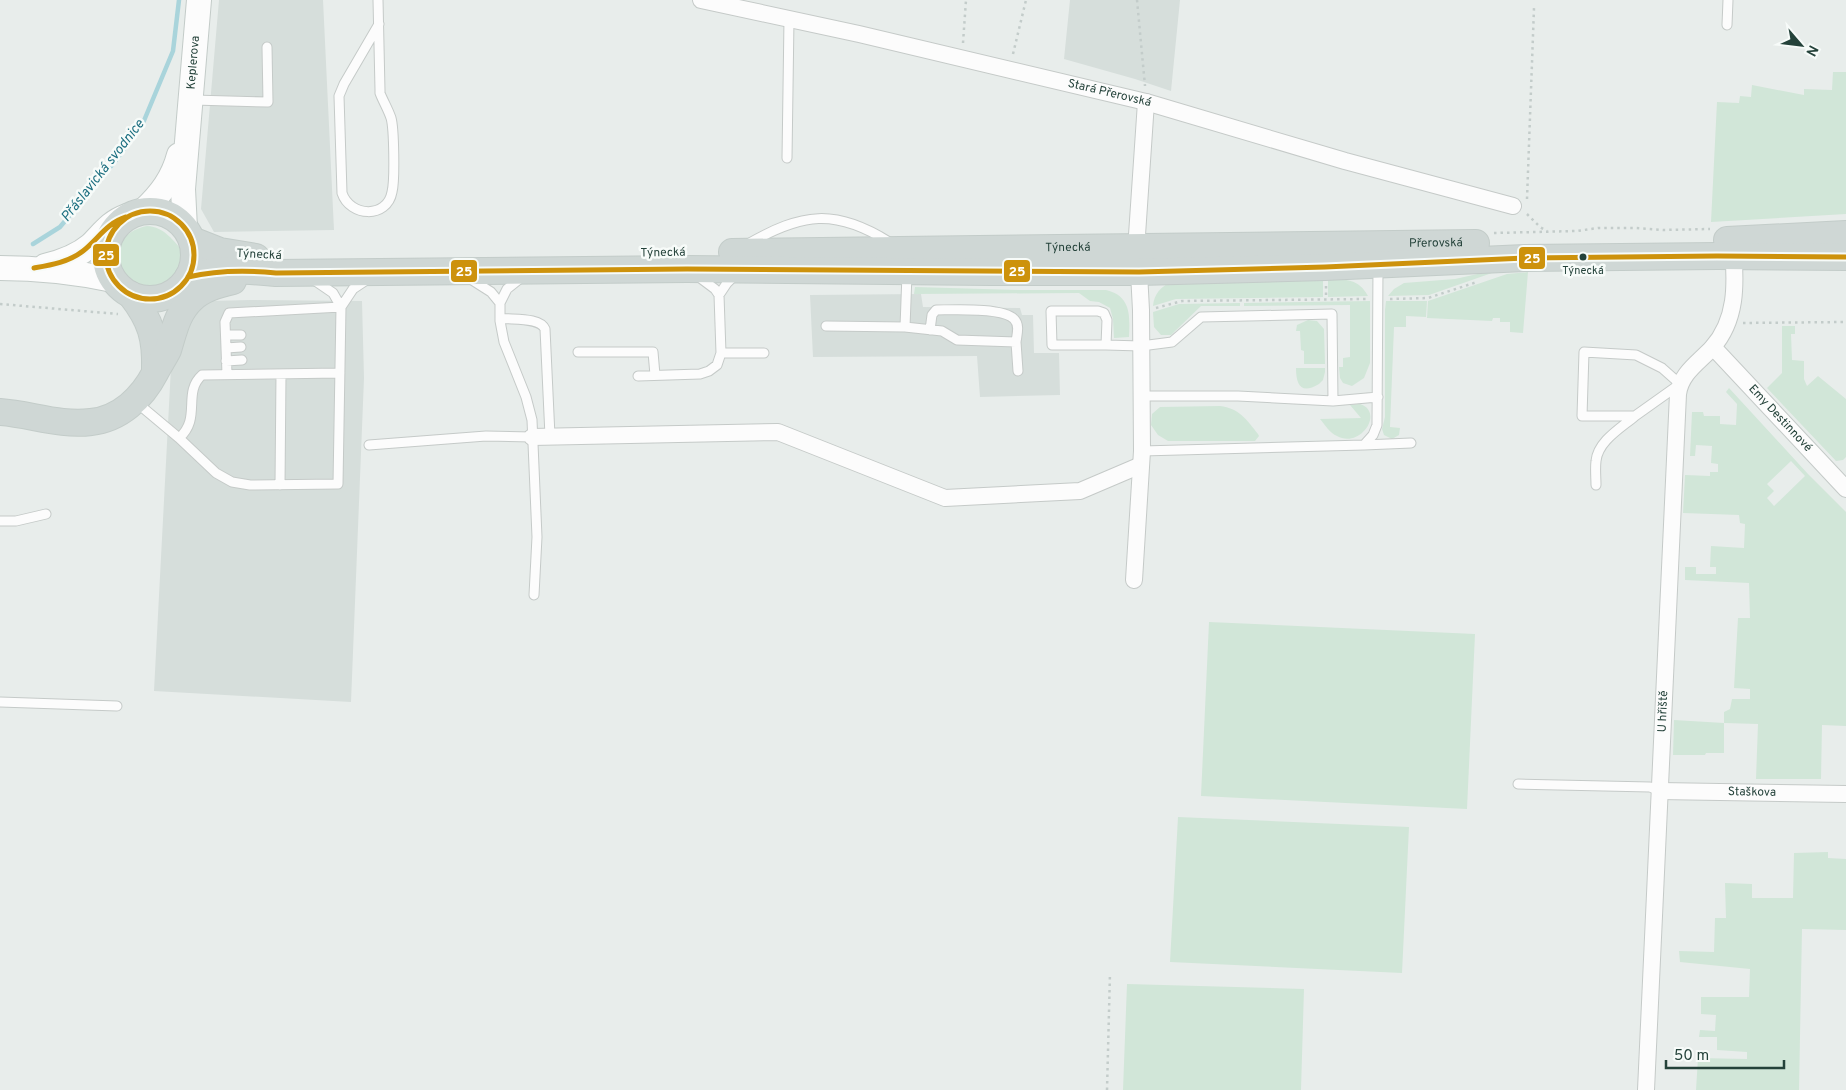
<svg xmlns="http://www.w3.org/2000/svg" width="1846" height="1090" font-family="Overpass,sans-serif">
  <style>
    .built { fill: #d6dedb }
    .green { fill: #d1e6d8; fill-rule: evenodd }
    .lines { fill: none; stroke-linecap: round; stroke-linejoin: round }
    .stream { stroke: #a9d4db; stroke-width: 4.5 }
    .lane-casing { stroke: #c5cac8; stroke-width: 11 }
    .street-casing { stroke: #c5cac8; stroke-width: 18 }
    .secondary-casing { stroke: #c3cbc8; stroke-width: 26 }
    .primary-casing { stroke: #c3ccc9; stroke-width: 28 }
    .path { stroke: #c3ccca; stroke-width: 2.5; stroke-dasharray: 2.5 4; stroke-linecap: butt }
    .lane { stroke: #fcfcfc; stroke-width: 9 }
    .street { stroke: #fcfcfc; stroke-width: 16 }
    .secondary { stroke: #fcfcfc; stroke-width: 24 }
    .primary { stroke: #cfd7d5; stroke-width: 26 }
    .bus-1-casing { stroke: #f7fbf9; stroke-width: 9 }
    .bus-1 { stroke: #cd920c; stroke-width: 5 }
    .bus-dot { fill: #24423a; stroke: #f7fbf9; stroke-width: 2 }
    .labels { text-anchor: middle; dominant-baseline: central; stroke-width: 5; stroke-linejoin: round; paint-order: stroke }
    .bus-label { font-size: 11px; fill: #24423a; stroke: #f7fbf9 }
    .street-label { font-size: 12px; fill: #24423a; stroke: #f7fbf9 }
    .water-label { font-size: 14px; font-style: italic; fill: #1c6f80; stroke: #f7fbf9 }
    .line-badge { stroke: #f7fbf9; stroke-width: 2 }
    .badge-label { font-size: 14px; text-anchor: middle; font-weight: bold; fill: #fff }
  </style>
  <rect width="100%" height="100%" fill="#e8edeb"/>
  <path class="built" d="M219 0H323L334 230 214 232 201 209Z
    M1070 0H1180L1171 91 1135 79 1064 59Z
    M921 294 923 307 1020 308 1022 315H1033L1034 353H1059L1060 395 980 397 977 356 813 357 810 295Z
    M250 300 362 301 364 378 351 702 154 691 171 367 187 322 210 301Z"/>
  <path class="green" d="M1833 72H1846V214L1711 222 1717 102 1739 103 1740 96 1751 97 1752 85 1804 95V89L1832 90Z
    M147 226C165 227 173 241 185 253 184 266 177 278 166 285 123 310 92 237 147 226Z
    M1509 267 1429 295 1388 296 1394 289 1404 283 1455 279Z
    M1528 272 1523 333 1510 332V322H1500V318H1493L1492 321 1427 318 1428 301 1507 274Z
    M1323 279V297L1176 299 1153 306C1154 294 1161 286 1172 282Z
    M1328 279C1346 279 1359 279 1368 296L1328 297Z
    M915 287 1018 290H1106C1131 296 1130 315 1129 337L1114 338 1113 319 1110 308 1099 302 1090 301 1079 293 914 294Z
    M1370 301V363L1364 378 1352 386 1343 383 1340 378 1339 367H1343V358L1350 357V305L1244 306V303Z
    M1386 301H1427L1426 317 1406 316V327H1394L1390 427 1400 428 1399 435 1392 439 1384 435 1382 429 1385 417V310Z
    M1240 303V306H1201L1171 335H1161L1154 327 1153 312 1179 304Z
    M1308 320 1317 321 1324 329 1325 364H1304V351L1301 350 1300 331H1296L1297 325Z
    M1782 326H1795V334H1791L1792 360 1804 361V379L1807 386 1818 376 1846 399V457L1843 460 1836 461 1767 388 1782 373Z
    M1296 368H1325V372L1323 380 1319 384C1301 395 1296 385 1296 368Z
    M1729 388 1808 474 1846 512V726L1822 725 1821 779H1756L1758 724 1724 723V753H1706L1705 755H1673L1674 720 1724 723V712L1730 709 1732 699H1750V689L1734 688 1738 618H1750L1749 583 1685 580V567H1696V574H1716V567H1710L1711 546 1744 548 1745 524 1740 523 1739 515 1683 513 1685 475 1710 476V472H1718V464L1711 463 1712 446 1696 445 1695 456H1690L1692 412H1703L1704 416H1720V424L1736 425 1737 404 1726 392ZM1791 461 1805 476 1774 506 1767 498 1774 491 1767 484Z
    M1360 404C1385 412 1360 449 1337 436 1330 433 1325 425 1320 419L1361 418 1350 405Z
    M1220 406C1239 408 1247 420 1258 434L1259 436 1255 441H1168L1158 435 1151 425 1152 414 1160 407Z
    M1209 622 1475 634 1467 809 1201 796Z
    M1178 817 1409 827 1402 973 1170 962Z
    M1828 852V858L1846 859V930L1802 929 1799 1090H1696L1698 1058 1747 1059V1052L1717 1050V1037H1699L1700 1030 1715 1031 1716 1015 1701 1014V997H1749L1750 969 1680 962 1679 951 1714 952 1715 918H1726L1725 883 1752 884V898H1793L1794 853Z
    M1127 984 1304 989 1301 1090H1123Z"/>
  <g class="lines">
    <path class="stream" d="M33 244 60 227 116 160 143 123 173 51 179 0"/>
    <defs>
      <path id="lane" d="M378 0 380 90V93C383 101 388 109 391 118 394 128 395 180 392 192 387 219 350 217 342 193L339 96 344 84 379 24
        M1727 25 1728 0
        M193 100 268 102 267 47
        M787 158 789 19
        M748 244C802 213 835 208 889 242
        M907 274 905 327 942 331 957 340 1016 342C1017 334 1020 325 1014 319 1003 307 952 310 936 310L932 315 930 330
        M522 277 507 289 500 303V321L504 342 526 397 532 420 537 537 534 595
        M699 277 715 289 719 295
        M469 278 491 292 500 303
        M341 307 353 289 368 279
        M500 318C513 320 540 317 545 329L550 436
        M826 326 905 327
        M226 335H241
        M1016 342 1018 371
        M1106 345H1052L1051 311H1098L1104 313 1107 320 1106 345 1141 346 1172 342 1201 317 1332 314 1333 401
        M226 348 241 347
        M578 352H653L655 375
        M1584 352 1636 355 1662 368 1680 384 1635 416H1582Z
        M721 353H764
        M226 361 242 360
        M227 374 225 322 229 313 341 307
        M638 376 700 374 709 371 717 365 721 353 719 295 727 283 735 275
        M1142 396H1238L1333 401 1378 397
        M136 402 179 438 216 473 232 482 250 485 338 484 341 307 333 293 314 280
        M179 438C202 418 182 393 202 375L340 373
        M369 445 486 436 532 437
        M1364 445 1411 443
        M1142 451 1364 445 1373 435 1377 425 1378 267
        M280 485 281 374
        M1596 485C1596 478 1595 469 1596 461 1598 441 1621 428 1635 416
        M0 521H16L46 514
        M0 702 117 706
        M1518 784 1650 787 1660 791"/>
      <g id="street">
        <path id="s1" d="M701 0 859 34 1146 102 1345 161 1513 206"/>
        <path id="s2" d="M1713 347 1846 489"/>
        <path d="M532 437 778 432 945 498 1080 491 1141 465"/>
        <path d="M1134 580 1142 451 1141 310 1137 235 1146 102"/>
        <path id="s3" d="M1660 791 1846 794"/>
        <path id="s4" d="M1646 1090 1678 394C1681 373 1698 363 1712 348 1737 320 1736 284 1733 249"/>
      </g>
      <g id="secondary">
        <path d="M144 210C161 194 173 178 179 155"/>
        <path id="s5" d="M185 228 183 189 199 0"/>
        <path d="M45 266C62 262 78 256 91 245 103 233 110 222 127 216"/>
        <path d="M0 268C39 268 75 272 113 280"/>
      </g>
      <g id="primary">
        <circle cx="150" cy="255" r="44"/>
        <path d="M192 240 220 251 256 257"/>
        <path d="M1727 240 1846 234"/>
        <path id="s6" d="M732 252 1476 243"/>
        <path d="M188 277C219 268 244 270 276 273L687 269 990 272H1139L1325 267 1525 258 1717 256 1846 257"/>
        <path d="M131 295C151 321 156 338 155 370"/>
        <path d="M0 412C30 414 60 426 91 422 120 419 142 398 155 373 159 365 164 358 168 350 174 331 177 313 192 299 203 288 219 284 233 281"/>
      </g>
    </defs>
    <use href="#lane" class="lane-casing"/>
    <use href="#street" class="street-casing"/>
    <use href="#secondary" class="secondary-casing"/>
    <use href="#primary" class="primary-casing"/>
    <path class="path" d="M1137 0 1145 86
      M963 43 966 0
      M1013 54 1026 0
      M1527 199 1534 8
      M1527 214 1540 227 1547 231
      M1494 233 1577 231 1598 228H1636L1663 230 1710 229
      M1326 286V299
      M1390 299 1428 298 1477 282
      M0 304 118 314
      M1156 308 1182 301 1367 299
      M1743 323 1846 322
      M1107 1090 1110 973"/>
    <use href="#lane" class="lane"/>
    <use href="#street" class="street"/>
    <use href="#secondary" class="secondary"/>
    <use href="#primary" class="primary"/>
    <defs>
      <path id="bus-1" d="M106 255a44 44 0 1 1 88 0a44 44 0 1 1-88 0Z
        M34 268C51 265 69 262 83 251 98 239 107 223 126 217
        M188 277C218 270 246 270 276 273L687 269 1139 272 1325 267 1525 258 1717 256 1846 257"/>
    </defs>
    <use href="#bus-1" class="bus-1-casing"/>
    <use href="#bus-1" class="bus-1"/>
  </g>
  <circle class="bus-dot" cx="1583" cy="257" r="4.5"/>
  <g class="labels">
    <g class="bus-label">
      <text x="1583" y="271">Týnecká</text>
    </g>
    <g class="street-label">
      <text stroke="none"><textPath href="#s5" startOffset="166">Keplerova</textPath></text>
      <text stroke="none"><textPath href="#s1" startOffset="419">Stará Přerovská</textPath></text>
      <text stroke="none"><textPath href="#s6" startOffset="704">Přerovská</textPath></text>
      <text stroke="none"><textPath href="#s6" startOffset="336">Týnecká</textPath></text>
      <text transform="translate(663 253) rotate(-1)">Týnecká</text>
      <text transform="translate(259 255) rotate(3)">Týnecká</text>
      <text stroke="none"><textPath href="#s2" startOffset="98">Emy Destinnové</textPath></text>
      <text stroke="none"><textPath href="#s4" startOffset="379">U hřiště</textPath></text>
      <text stroke="none"><textPath href="#s3" startOffset="92">Staškova</textPath></text>
    </g>
    <g class="water-label">
      <text transform="translate(103 171) rotate(-52)">Přáslavická svodnice</text>
    </g>
  </g>
  <g class="line-badge">
    <rect x="92" y="243" width="28" height="24" rx="5" fill="#cd920c"/>
    <rect x="1518" y="246" width="28" height="24" rx="5" fill="#cd920c"/>
    <rect x="450" y="259" width="28" height="24" rx="5" fill="#cd920c"/>
    <rect x="1003" y="259" width="28" height="24" rx="5" fill="#cd920c"/>
  </g>
  <g class="badge-label">
    <text x="106" y="260">25</text>
    <text x="1532" y="263">25</text>
    <text x="464" y="276">25</text>
    <text x="1017" y="276">25</text>
  </g>
  <g transform="translate(1801 45) rotate(118)" stroke="#f7fbf9" stroke-width="4" paint-order="stroke">
  <path d="M0-4L9 19L0 12L-9 19Z" fill="#24423a"/>
  <text y="-8" font-size="14" font-weight="bold" text-anchor="middle" fill="#24423a">N</text>
  </g>
  <path d="M1666 1060v8h118v-8" fill="none" stroke="#24423a" stroke-width="2.5"/>
  <text x="1674" y="1060" font-size="15" fill="#24423a" stroke="#f7fbf9" stroke-width="4" paint-order="stroke">50 m</text>
</svg>
